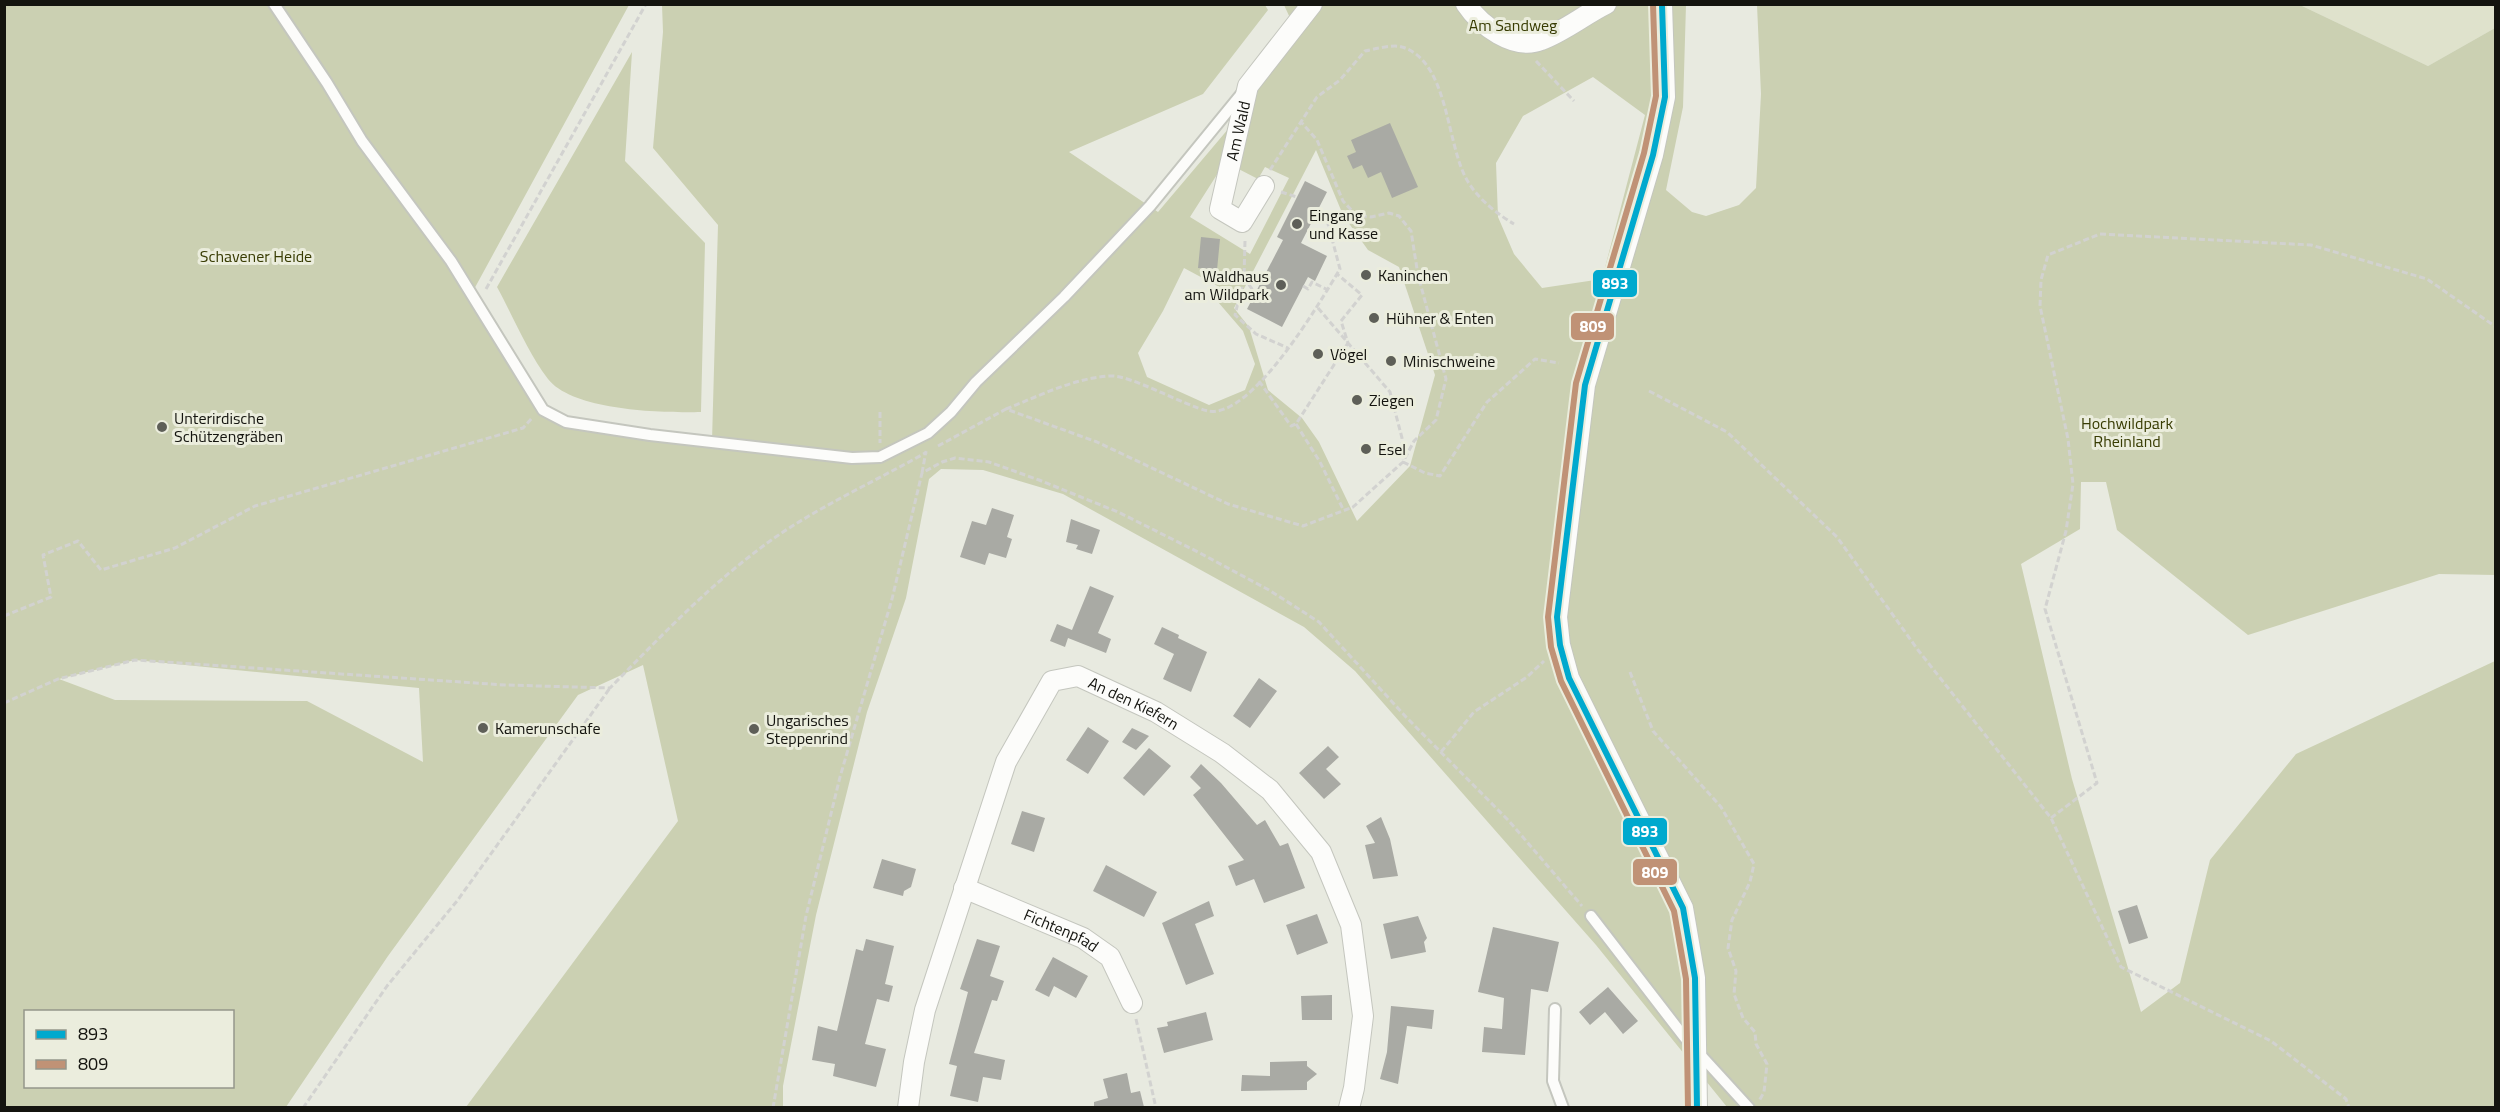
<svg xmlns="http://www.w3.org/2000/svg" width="2500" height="1112" font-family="'Titillium Web',sans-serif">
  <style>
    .green { fill: #dfe2cc }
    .forest { fill: #cbd0b2; fill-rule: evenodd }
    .building { fill: #a9aaa4 }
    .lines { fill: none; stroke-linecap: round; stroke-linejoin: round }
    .lane-casing { stroke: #c4c6be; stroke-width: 14 }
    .street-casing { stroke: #c4c6be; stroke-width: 22 }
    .path { stroke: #d2d2d0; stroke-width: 3; stroke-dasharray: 6 3; stroke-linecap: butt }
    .lane { stroke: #fcfcfa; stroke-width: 10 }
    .street { stroke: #fcfcfa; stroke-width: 20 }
    .bus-1-casing { stroke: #ebeddd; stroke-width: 10 }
    .bus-2-casing { stroke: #ebeddd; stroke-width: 10 }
    .bus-1 { stroke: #00a9ce; stroke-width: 6 }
    .bus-2 { stroke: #c09276; stroke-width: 6 }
    .poi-dot { fill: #5e5f58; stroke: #ebeddd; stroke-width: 2 }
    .labels { text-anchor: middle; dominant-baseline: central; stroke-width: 6; stroke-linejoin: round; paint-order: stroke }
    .park-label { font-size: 16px; fill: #383c03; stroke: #ebeddd }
    .street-label { font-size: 16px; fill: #14140f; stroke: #ebeddd }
    .poi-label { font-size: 16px; fill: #14140f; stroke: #ebeddd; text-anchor: start }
    .line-badge { stroke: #ebeddd; stroke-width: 2 }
    .badge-label { font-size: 16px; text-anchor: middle; font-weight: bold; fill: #fff }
  </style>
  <rect width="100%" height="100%" fill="#e8eae0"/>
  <path class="green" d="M2300 5H2495V28L2428 66Z"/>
  <path class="forest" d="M5 5H629L472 293 552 417 712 441 718 225 653 148 663 32 662 5H1265L1268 10 1203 94 1069 152 1158 212 1240 115 1298 35 1284 5H1686L1683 107 1666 190 1692 212 1706 216 1739 205 1756 188 1761 94 1757 5H2300L2428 66 2495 28V575L2439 574 2248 635 2117 530 2106 482H2081L2080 529 2021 564 2072 779 2141 1012 2180 983 2210 860 2296 754 2495 661V1107H1727L1596 945 1355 671 1304 627 1063 494 983 470 941 469 929 479 906 598 867 712 816 915 783 1086V1107H466L678 821 643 665 578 695 388 956 286 1107 5 1108ZM1593 77 1645 115 1602 279 1542 288 1514 254 1498 217 1496 163 1523 116ZM1316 150 1343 215 1368 250 1399 267 1435 375 1410 466 1357 521 1319 442 1302 418 1268 390 1249 327 1234 308ZM1225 162 1258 179 1265 167 1289 178 1250 254 1190 217ZM1184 268 1225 290 1218 302 1243 331 1255 364 1245 390 1209 405 1147 377 1138 353 1163 311ZM135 660 419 688 423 762 307 701 115 700 59 679ZM26 1012H232V1086H26Z
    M632 52 625 161 705 243 701 412C663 413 573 411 548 379 528 353 513 316 497 287Z"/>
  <path class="building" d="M1390 123 1418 187 1392 198 1381 172 1368 178 1362 165 1353 169 1347 156 1356 152 1351 140Z
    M1305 181 1327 192 1301 243 1327 256 1315 281 1308 277 1282 327 1247 309 1283 240 1277 237Z
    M1201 237 1220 239 1217 270 1198 268Z
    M992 508 1014 515 1007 537 1012 539 1006 558 989 553 985 565 960 557 972 521 986 525Z
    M1071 519 1100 530 1092 554 1076 549 1078 545 1066 542Z
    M1090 586 1114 596 1098 633 1111 639 1106 653 1068 638 1065 647 1050 641 1057 624 1072 630Z
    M1162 627 1179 635 1178 638 1207 652 1191 692 1163 679 1174 654 1154 644Z
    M1259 678 1277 691 1250 728 1233 716Z
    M1088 727 1109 741 1088 774 1066 760Z
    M1132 728 1149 736 1136 750 1122 742Z
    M1328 746 1339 757 1326 769 1341 784 1324 799 1299 773Z
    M1149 748 1171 766 1144 796 1123 778Z
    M1201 764 1221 783 1257 825 1265 820 1280 846 1288 843 1305 888 1264 903 1254 879 1236 886 1228 866 1244 860 1193 795 1201 788 1190 777Z
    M1022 811 1045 818 1034 852 1011 844Z
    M1381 817 1390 839 1398 876 1373 879 1365 845 1375 843 1366 826Z
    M882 859 916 869 911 887 904 891 903 896 873 888Z
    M1106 865 1157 892 1144 917 1093 891Z
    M1209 901 1214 916 1195 924 1214 974 1186 985 1162 923Z
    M2137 905 2148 938 2129 944 2118 911Z
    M1317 914 1328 943 1297 955 1286 925Z
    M1418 916 1427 938 1424 942 1426 952 1391 959 1383 924Z
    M1493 927 1559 942 1548 992 1531 989 1525 1055 1482 1052 1484 1027 1502 1029 1504 998 1478 992Z
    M866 939 894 946 885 984 893 986 889 1002 877 999 865 1044 886 1049 876 1087 833 1076 835 1064 812 1060 818 1026 837 1031 856 949 863 951Z
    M977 939 1000 946 990 976 1004 981 997 1001 992 1000 974 1053 1005 1060 1001 1080 983 1077 978 1102 950 1096 957 1066 949 1064 968 992 960 989Z
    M1053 957 1088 976 1076 998 1054 986 1049 997 1035 990Z
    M1608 987 1638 1021 1623 1034 1605 1012 1590 1025 1579 1012Z
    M1332 995V1020H1302L1301 996Z
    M1391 1006 1434 1010 1432 1029 1407 1026 1398 1084 1380 1079 1387 1052Z
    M1206 1012 1213 1040 1164 1053 1157 1028 1168 1026 1167 1022Z
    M1307 1061V1066L1317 1074 1307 1082V1090L1241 1091 1242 1075 1270 1076V1062Z
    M1127 1073 1131 1093 1140 1091 1144 1107H1094V1102L1108 1098 1103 1079Z"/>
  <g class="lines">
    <defs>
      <path id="lane" d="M274 4 327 83 362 141 451 261 543 410 566 422 650 435 852 458 880 457 928 433 951 412 976 382 1064 297 1150 206 1244 91
        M1591 916 1685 1038 1749 1108
        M1555 1009 1553 1081 1563 1108"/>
      <g id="street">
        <path d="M1466 4C1480 25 1514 51 1541 40 1563 32 1584 15 1606 4"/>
        <path d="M1662 4 1665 97 1653 155 1585 385 1557 617 1560 645 1569 678 1683 908 1695 978 1697 1108"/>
        <path id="s1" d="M1264 186 1242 222 1220 209 1248 86 1312 4"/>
        <path id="s2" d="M964 888 1083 938 1110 957 1132 1003"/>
        <path id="s3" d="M908 1108 914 1062 925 1010 1006 762 1052 681 1078 676 1156 712 1222 753 1270 790 1321 852 1351 925 1363 1016 1354 1088 1349 1108"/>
      </g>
    </defs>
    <use href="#lane" class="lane-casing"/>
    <use href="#street" class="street-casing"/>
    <path class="path" d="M1536 61 1574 101
      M1270 170 1317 97 1340 80 1365 51C1375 49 1393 44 1402 47 1449 61 1446 144 1467 180 1477 198 1497 214 1514 224
      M1281 192 1297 197
      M1245 241 1244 278 1255 293
      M1244 278 1235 315 1256 334 1288 348
      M1303 286 1308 289 1312 282 1328 290
      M486 289 646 4
      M1318 308 1390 392 1402 438 1403 460
      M1259 381 1291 426 1296 424 1348 343 1341 321 1362 295 1337 274
      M1649 391 1727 432 1837 537 1918 650 2051 818 2121 967 2271 1041 2346 1099 2349 1108
      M1006 409C1039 396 1074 378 1110 376 1129 374 1185 406 1208 411 1252 419 1320 302 1340 269L1327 220 1317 212
      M880 412V443
      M1296 424 1320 462 1343 509
      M938 446 1006 409 1097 442 1228 504 1303 526 1353 507 1403 462 1414 441 1436 420 1446 379 1418 275 1411 231 1399 216 1389 213 1371 217 1356 215 1343 201 1317 140 1302 123
      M1403 462 1425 473 1440 476 1487 402 1535 359 1559 363
      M922 473 926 451
      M4 616 51 597 43 555 78 541 101 570 175 548 255 506 523 428 532 418
      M1630 672 1653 731 1721 807 1754 864 1750 882 1732 920 1728 948 1736 971 1734 994 1743 1018 1755 1032 1756 1044 1767 1064 1764 1092 1759 1101
      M4 703 58 679 135 660 505 685 610 688C665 632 718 576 783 532 829 502 879 479 927 452
      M1441 752 1474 712 1527 677 1544 661
      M2051 818 2097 783 2045 609 2066 531 2073 484 2068 439 2040 306 2041 280 2048 255 2100 234 2311 245 2427 279 2496 327
      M1136 1019 1156 1108
      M303 1108 387 986 457 901 610 688
      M773 1108 806 916 840 777 892 599 922 473 942 462 955 458 989 462 1039 480 1118 512 1198 552 1269 590 1319 622 1406 717 1509 821 1582 906"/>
    <use href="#lane" class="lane"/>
    <use href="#street" class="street"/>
    <defs>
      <path id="bus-1" d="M1662 4 1665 97 1653 155 1585 385 1557 617 1560 645 1569 678 1683 908 1695 978 1697 1108"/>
      <path id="bus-2" d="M1653 4 1656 96 1644 153 1576 383 1548 617 1551 647 1561 681 1674 911 1686 979 1688 1108"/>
    </defs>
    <use href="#bus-1" class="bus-1-casing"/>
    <use href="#bus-2" class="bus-2-casing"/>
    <use href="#bus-1" class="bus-1"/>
    <use href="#bus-2" class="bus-2"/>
  </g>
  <g class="poi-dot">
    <circle cx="1297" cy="224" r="6"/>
    <circle cx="1366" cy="275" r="6"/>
    <circle cx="1281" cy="285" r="6"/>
    <circle cx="1374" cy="318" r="6"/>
    <circle cx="1318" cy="354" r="6"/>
    <circle cx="1391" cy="361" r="6"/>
    <circle cx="1357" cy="400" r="6"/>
    <circle cx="162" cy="427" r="6"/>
    <circle cx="1366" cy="449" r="6"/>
    <circle cx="483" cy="728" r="6"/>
    <circle cx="754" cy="729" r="6"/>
  </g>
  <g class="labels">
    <g class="park-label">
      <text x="1513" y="25">Am Sandweg</text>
      <text x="256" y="256">Schavener Heide</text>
      <text x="2127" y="423">Hochwildpark<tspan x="2127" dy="18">Rheinland</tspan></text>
    </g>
    <g class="street-label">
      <text stroke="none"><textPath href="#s1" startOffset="148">Am Wald</textPath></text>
      <text stroke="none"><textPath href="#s3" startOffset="542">An den Kiefern</textPath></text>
      <text stroke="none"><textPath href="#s2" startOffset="106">Fichtenpfad</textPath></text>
    </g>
    <g class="poi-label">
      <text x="1309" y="215">Eingang<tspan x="1309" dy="18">und Kasse</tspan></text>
      <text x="1378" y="275">Kaninchen</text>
      <text x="1269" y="276" text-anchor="end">Waldhaus<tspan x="1269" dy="18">am Wildpark</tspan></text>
      <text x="1386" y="318">Hühner &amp; Enten</text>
      <text x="1330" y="354">Vögel</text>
      <text x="1403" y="361">Minischweine</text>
      <text x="1369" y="400">Ziegen</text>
      <text x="174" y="418">Unterirdische<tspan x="174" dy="18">Schützengräben</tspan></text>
      <text x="1378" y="449">Esel</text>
      <text x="766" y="720">Ungarisches<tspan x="766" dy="18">Steppenrind</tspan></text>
      <text x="495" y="728">Kamerunschafe</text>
    </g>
  </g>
  <g class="line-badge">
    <rect x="1592" y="269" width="46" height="29" rx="6" fill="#00a9ce"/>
    <rect x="1570" y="312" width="45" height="29" rx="6" fill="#c09276"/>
    <rect x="1622" y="817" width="46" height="29" rx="6" fill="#00a9ce"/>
    <rect x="1632" y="858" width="46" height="28" rx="6" fill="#c09276"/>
  </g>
  <g class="badge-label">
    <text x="1615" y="289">893</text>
    <text x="1593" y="332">809</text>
    <text x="1645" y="837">893</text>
    <text x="1655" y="878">809</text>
  </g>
  <rect width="2500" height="1112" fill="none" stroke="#14140f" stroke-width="12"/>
  <rect x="24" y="1010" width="210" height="78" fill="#ebeddd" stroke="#95968b" stroke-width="1.5"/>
  <rect x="36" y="1030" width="30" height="9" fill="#00a9ce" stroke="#95968b" stroke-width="1.5"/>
  <text x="78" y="1040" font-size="18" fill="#14140f">893</text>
  <rect x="36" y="1060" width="30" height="9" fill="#c09276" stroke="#95968b" stroke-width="1.5"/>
  <text x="78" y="1070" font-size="18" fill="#14140f">809</text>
</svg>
